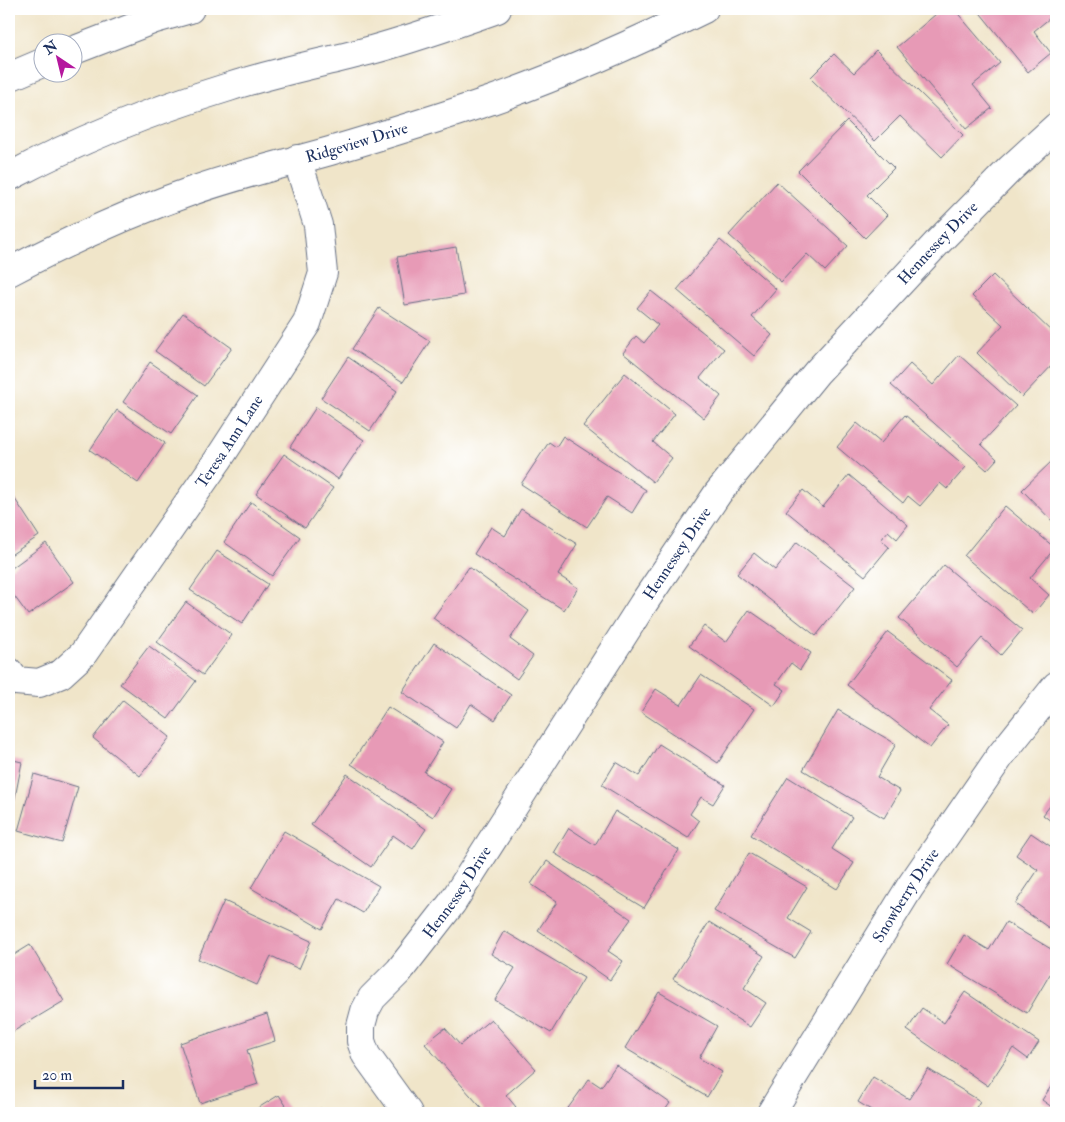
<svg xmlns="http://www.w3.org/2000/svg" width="1065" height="1122" font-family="'IM FELL Double Pica',serif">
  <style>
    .building { fill: #e79ab6 }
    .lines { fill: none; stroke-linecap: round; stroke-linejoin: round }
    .minor-casing { stroke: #666f83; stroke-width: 30 }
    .major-casing { stroke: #666f83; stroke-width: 30 }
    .minor { stroke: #fff; stroke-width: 28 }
    .major { stroke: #fff; stroke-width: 28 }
    .labels { text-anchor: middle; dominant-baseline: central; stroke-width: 4; stroke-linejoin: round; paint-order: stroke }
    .street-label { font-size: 16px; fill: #1b2f5e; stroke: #fff }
  </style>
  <rect width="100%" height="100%" fill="#fff"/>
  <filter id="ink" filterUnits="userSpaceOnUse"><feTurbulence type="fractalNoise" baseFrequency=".02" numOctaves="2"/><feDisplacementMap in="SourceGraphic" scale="10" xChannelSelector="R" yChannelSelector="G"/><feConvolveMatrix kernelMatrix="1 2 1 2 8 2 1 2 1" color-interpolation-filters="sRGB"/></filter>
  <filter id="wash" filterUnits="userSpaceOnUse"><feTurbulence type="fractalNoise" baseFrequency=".0096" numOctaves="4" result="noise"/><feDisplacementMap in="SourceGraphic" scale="20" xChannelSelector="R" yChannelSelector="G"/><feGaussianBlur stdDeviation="1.12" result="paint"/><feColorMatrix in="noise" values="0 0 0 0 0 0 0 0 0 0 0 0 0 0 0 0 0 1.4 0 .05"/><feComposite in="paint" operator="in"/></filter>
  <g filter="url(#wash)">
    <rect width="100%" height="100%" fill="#f0e5c9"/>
    <g id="blocks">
      <path class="building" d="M942 9H954L1000 63 973 85 992 108 966 129 897 47Z
        M977 9H1056V13L1034 31 1051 53 1028 72Z
        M876 50 963 135 942 157 900 116 875 141 810 78 834 54 854 73Z
        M847 121 894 168 867 195 887 215 865 238 798 171Z
        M777 182 848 246 825 271 807 254 781 282 729 235Z
        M720 240 776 289 752 317 772 335 754 356 677 290Z
        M456 247 464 295 405 305 397 257Z
        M993 275 1056 336V361L1022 397 977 353 1003 325 972 296Z
        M651 291 724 349 700 378 721 396 704 418 623 353 636 336 644 343 658 325 637 308Z
        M379 308 430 341 403 382 352 349Z
        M183 313 232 348 204 386 155 351Z
        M959 355 1016 406 981 444 997 459 987 470 891 385 910 364 933 385Z
        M348 357 397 391 370 431 321 398Z
        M150 362 198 395 171 434 123 402Z
        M625 373 675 414 653 442 672 458 653 482 583 426Z
        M316 407 364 440 338 479 290 447Z
        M117 410 165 443 138 483 90 450Z
        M905 415 966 467 947 489 940 483 920 506 908 496 903 503 837 447 857 423 881 443Z
        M563 436 646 490 632 513 607 497 587 527 521 484 549 442 556 447Z
        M284 454 333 488 305 528 256 494Z
        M1054 459 1056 461V525L1022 490Z
        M849 475 908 525 897 539 888 531 881 540 889 547 865 576 786 511 803 490 823 507Z
        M13 496 39 536 9 556V499Z
        M251 502 300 537 272 576 224 542Z
        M1005 506 1055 548 1030 578 1049 595 1033 614 964 556Z
        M521 509 577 544 558 575 578 588 564 610 474 554 491 527 505 536Z
        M797 542 855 587 816 636 737 574 754 553 775 570Z
        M46 543 74 582 28 615 9 589V570Z
        M217 551 268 584 242 624 190 590Z
        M944 565 1022 630 1001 655 982 638 957 667 899 618Z
        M469 567 529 611 510 639 533 656 517 679 433 618Z
        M186 602 232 635 203 675 157 642Z
        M749 610 811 653 800 670 791 663 776 684 785 690 774 706 689 646 704 626 726 642Z
        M888 632 952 680 929 710 948 725 930 748 847 685Z
        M434 643 511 695 495 720 471 704 456 728 402 692Z
        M149 646 196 681 168 719 120 684Z
        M701 675 754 709 718 763 641 712 656 689 681 705Z
        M123 700 170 737 140 776 93 738Z
        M388 707 443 742 424 772 451 789 433 817 351 764Z
        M838 710 896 744 877 777 900 791 884 818 803 770Z
        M659 744 725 785 713 804 701 797 690 814 699 821 688 838 602 785 616 762 639 776Z
        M9 759 22 762 10 823 9 822Z
        M34 774 78 787 62 843 18 831Z
        M347 774 426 829 413 849 393 835 371 867 311 825Z
        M788 777 852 817 832 849 854 863 837 889 751 835Z
        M1056 798V825L1043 815Z
        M615 811 679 850 644 908 554 853 569 828 595 845Z
        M284 831 379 886 363 913 339 899 322 929 251 888Z
        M1031 833 1056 850V933L1015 904 1038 870 1016 855Z
        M749 853 807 887 788 918 811 932 795 958 714 911Z
        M547 861 631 919 608 951 623 961 610 980 538 930 557 902 531 884Z
        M224 901 311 941 299 969 271 956 257 985 198 959Z
        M709 922 764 956 744 988 766 1003 750 1027 673 979Z
        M1006 922 1056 952V964L1027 1013 947 964 964 935 989 950Z
        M504 931 584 978 551 1033 495 1000 515 968 491 954Z
        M30 945 64 1001 9 1034V958Z
        M659 992 717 1026 699 1058 722 1072 707 1097 625 1048Z
        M965 992 1039 1042 1028 1059 1013 1048 988 1086 907 1030 922 1008 944 1023Z
        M267 1014 275 1041 247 1050 258 1084 200 1103 180 1043Z
        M491 1019 536 1069 506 1095 516 1107 509 1113H486L425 1044 445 1028 460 1045Z
        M616 1065 670 1103 663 1113H569L566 1111 589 1079 601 1087Z
        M928 1069 980 1101 973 1113H876L858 1102 873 1077 909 1099Z
        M1056 1079V1110L1042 1100Z
        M279 1095 291 1113H250Z
        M321 1108 324 1113H312Z"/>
    </g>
  </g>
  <g filter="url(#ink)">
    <use href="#blocks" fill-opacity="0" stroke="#666f83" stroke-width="1"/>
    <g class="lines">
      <defs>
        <g id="minor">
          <path d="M72 51 155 19 190 9"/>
          <path d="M9 77 42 63"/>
          <path id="s1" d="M9 672 16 681 39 683 61 674 83 654 218 460 307 323 323 273 318 225 297 159"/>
          <path id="s2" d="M408 1113 366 1055 361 1041V1026L365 1011 372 998 399 971 452 903 643 604 718 493 817 372 939 241 1010 169 1056 127"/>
          <path id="s3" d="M771 1113 910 887 1001 755 1056 686"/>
        </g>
        <g id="major">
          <path d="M9 177C78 140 154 110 229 87 275 72 322 63 368 51 412 39 455 24 497 9"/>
          <path id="s4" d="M9 272C68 241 129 213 192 191 237 175 284 164 330 151 384 135 439 118 492 100 565 74 635 43 704 9"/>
        </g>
      </defs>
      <use href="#minor" class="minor-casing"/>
      <use href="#major" class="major-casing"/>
      <use href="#minor" class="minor"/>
      <use href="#major" class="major"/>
    </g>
  </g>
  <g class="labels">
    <g class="street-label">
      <text stroke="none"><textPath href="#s4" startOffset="372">Ridgeview Drive</textPath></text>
      <text stroke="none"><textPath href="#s2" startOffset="1078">Hennessey Drive</textPath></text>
      <text stroke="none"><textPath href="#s1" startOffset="346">Teresa Ann Lane</textPath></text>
      <text stroke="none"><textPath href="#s2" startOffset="672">Hennessey Drive</textPath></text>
      <text stroke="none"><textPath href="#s2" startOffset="268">Hennessey Drive</textPath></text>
      <text stroke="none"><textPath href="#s3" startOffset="256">Snowberry Drive</textPath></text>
    </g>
  </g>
  <rect width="1065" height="1122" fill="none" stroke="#fff" stroke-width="30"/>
  <g transform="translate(58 58) rotate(325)"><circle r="24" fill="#ffffff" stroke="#a4acbf"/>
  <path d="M0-4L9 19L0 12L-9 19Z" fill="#b5179e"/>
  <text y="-8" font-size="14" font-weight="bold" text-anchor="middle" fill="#1b2f5e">N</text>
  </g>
  <path d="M35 1080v8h88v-8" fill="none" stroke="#1b2f5e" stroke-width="2.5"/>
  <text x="42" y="1080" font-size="15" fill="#1b2f5e" stroke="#ffffff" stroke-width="4" paint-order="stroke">20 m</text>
</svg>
